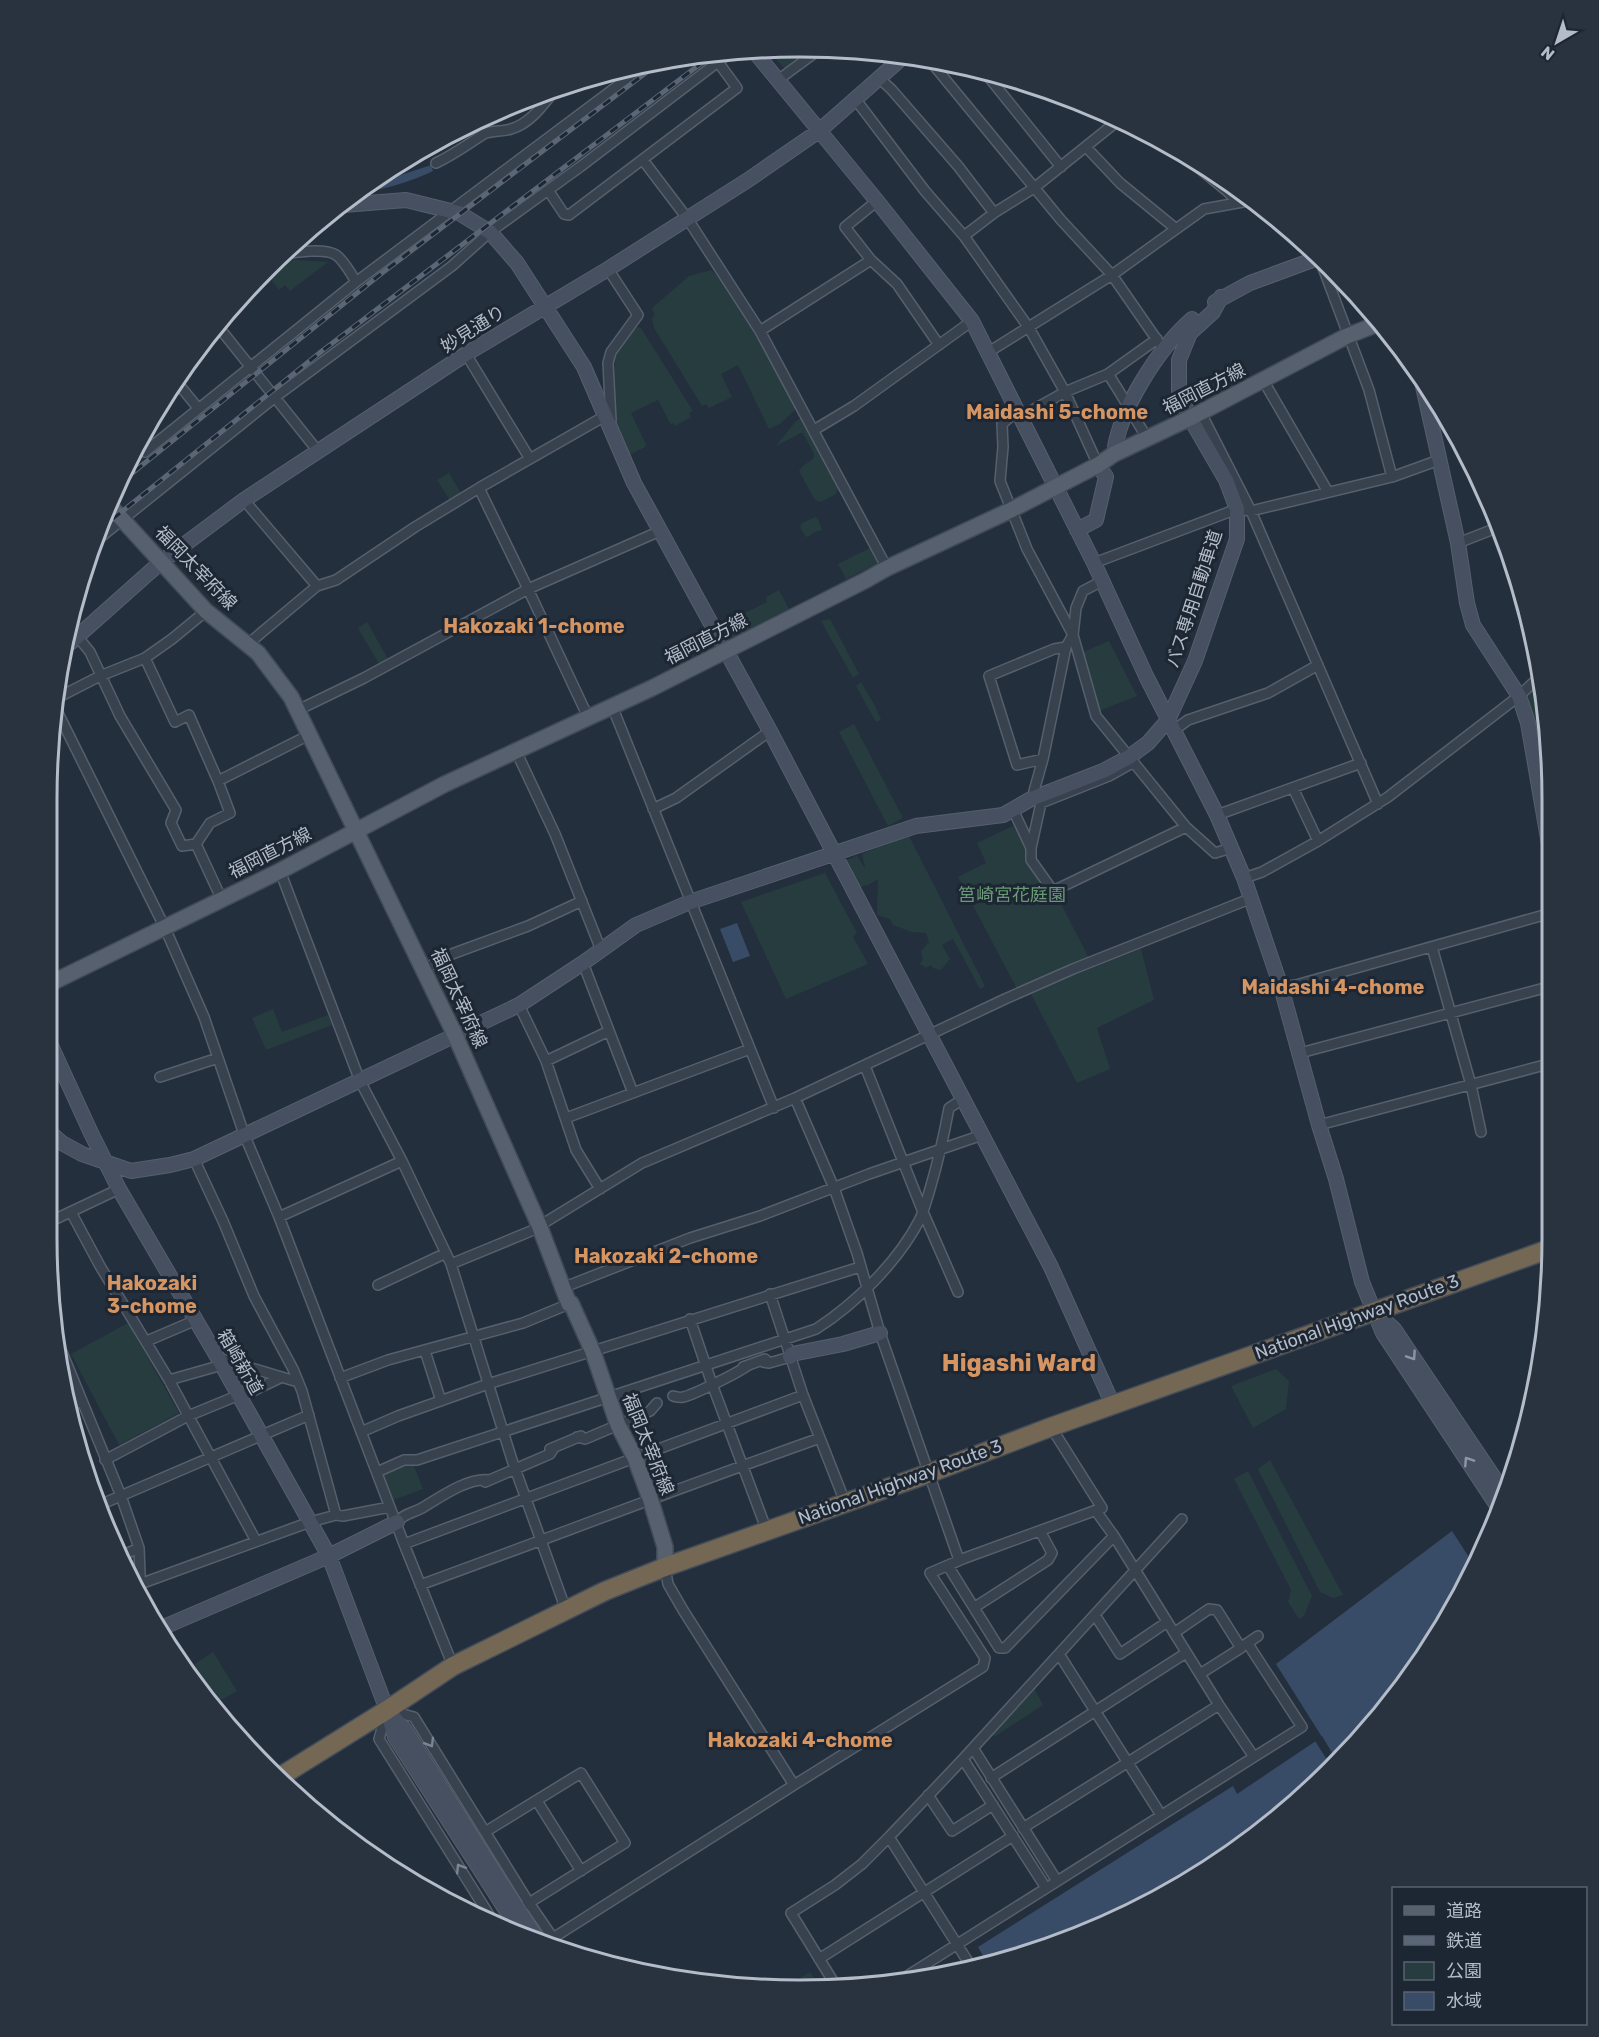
<svg xmlns="http://www.w3.org/2000/svg" width="1599" height="2037" font-family="Rubik,'Noto Sans JP',sans-serif">
  <style>
    .green { fill: #263c3f }
    .water { fill: #394c67 }
    .pier { fill: #242f3e }
    .lines { fill: none; stroke-linecap: round; stroke-linejoin: round }
    .street-casing { stroke: #565f6c; stroke-width: 12 }
    .secondary-casing { stroke: #565f6c; stroke-width: 16 }
    .primary-casing { stroke: #414a57; stroke-width: 18 }
    .highway-casing { stroke: #434c59; stroke-width: 21 }
    .street { stroke: #38414e; stroke-width: 9 }
    .secondary { stroke: #465061; stroke-width: 14 }
    .primary { stroke: #56606e; stroke-width: 15 }
    .highway { stroke: #746855; stroke-width: 18 }
    .rail-casing { stroke: #5a6575; stroke-width: 5 }
    .rail { stroke: #1d2633; stroke-width: 3; stroke-dasharray: 9; stroke-linecap: butt }
    .secondary-bridge-casing { stroke: #565f6c; stroke-width: 16; stroke-linecap: butt }
    .secondary-bridge { stroke: #465061; stroke-width: 14 }
    .oneway { stroke: #8e96a5 }
    .oneway2 { stroke: #7c8592 }
    .labels { text-anchor: middle; dominant-baseline: central; stroke-width: 6; stroke-linejoin: round; paint-order: stroke }
    .street-label { font-size: 18px; fill: #b4bcc9; stroke: #1d2633 }
    .park-label { font-size: 18px; fill: #6b9a76; stroke: #1d2633 }
    .neighbourhood-label { font-size: 20px; font-weight: bold; fill: #d59563; stroke: #1d2633 }
    .district-label { font-size: 24px; font-weight: bold; fill: #d59563; stroke: #1d2633 }
    .rim { fill: none; stroke: #b4bcc9; stroke-width: 3 }
  </style>
  <rect width="100%" height="100%" fill="#242f3e"/>
  <path class="green" d="M811 49 786 68 783 67 769 51Z
    M285 259 328 262 290 291 285 285 279 290 267 274Z
    M711 270C745 300 774 368 796 409L780 424 769 429 738 365 721 374 732 397 709 408 706 404 702 406 654 328 652 319 655 314 652 310 653 307 689 276Z
    M638 327 641 328 693 411 689 413 691 417 675 426 673 423 671 425 658 400 631 413 646 445 645 447 631 454 628 453 612 411 616 349 631 330Z
    M801 418 838 488 836 494 821 502 815 500 799 471 803 466 814 458V454L803 433H801L776 446 795 422Z
    M449 473 462 495 451 502 437 480Z
    M815 517 818 519 822 530 815 532 808 537 805 536 800 527 802 523Z
    M870 548 878 563 846 579 838 564Z
    M779 590 789 609 726 641 719 626 767 602 766 597Z
    M830 619 859 674 853 678 821 621Z
    M367 622 388 659 379 664 358 628Z
    M1109 641 1137 696 1099 711 1081 653Z
    M861 682 875 706 881 720 876 722 856 686Z
    M1537 682 1550 745 1536 749 1528 697 1531 689Z
    M854 724 903 818 888 826 839 732Z
    M1019 823 1089 958 1018 991 958 877 986 863 977 843Z
    M908 834 985 986 980 989 953 939 942 945 950 959 941 970 933 968 931 965 926 968 920 964 923 959 921 951 929 942 926 933 912 932 893 925 890 919 877 915 878 879 868 885 859 887 844 861 857 856 865 868 862 854Z
    M825 873 857 933 853 937 868 964 786 999 741 902Z
    M1141 949 1154 1000 1097 1028 1110 1069 1077 1083 1030 992Z
    M273 1009 282 1032 328 1015 332 1025 266 1050 252 1018Z
    M128 1323 179 1413 119 1445 71 1354Z
    M1276 1369 1289 1381 1286 1409 1253 1428 1231 1386Z
    M1270 1460 1343 1595 1333 1598 1320 1592 1258 1469Z
    M413 1464 423 1489 393 1500 382 1473Z
    M1248 1471 1312 1596 1304 1616 1299 1619 1288 1602 1291 1590 1234 1479Z
    M213 1652 237 1691 216 1703 189 1668Z
    M1034 1688 1043 1705 994 1737 993 1732Z
    M810 1972 821 1988 800 1990 783 1988Z"/>
  <path class="water" d="M431 165 433 171C410 182 385 189 360 193L375 182 389 179Z
    M737 923 750 956 733 962 720 929Z
    M1452 1531 1474 1565 1425 1656 1332 1770 1176 1889 989 1966 978 1947 1233 1786 1237 1794 1322 1737 1276 1664Z"/>
  <path class="pier" d="M1322 1736 1334 1756 1340 1753 1343 1757 1333 1769 1315 1741Z"/>
  <g class="lines">
    <defs>
      <path id="street" d="M931 62 1061 220 1112 275 1164 350
        M983 70 1061 167
        M880 79 891 89 958 166 994 213
        M778 80 820 49
        M856 100 925 191 964 236 1029 328 1065 392 1098 465
        M1086 147 1120 183 1175 228
        M1183 155 1227 191 1238 202
        M643 160 687 218 760 331 887 568
        M436 163C453 155 468 144 484 134 492 130 502 132 511 129 532 123 545 102 558 86
        M548 190 564 214 569 215 737 88 718 62
        M964 236 994 213 1034 188 1120 119
        M301 252V235
        M284 254C296 252 326 248 336 255 342 259 352 275 356 282
        M871 260 897 284 939 345
        M1320 260 1369 390 1392 477
        M608 269 638 315 611 352 608 363 611 420
        M217 325 317 450
        M760 331 871 260 845 227 877 201
        M987 353 1112 275 1204 209 1254 200
        M466 354 530 459
        M1108 374C1123 396 1134 418 1148 439
        M1263 380 1328 492
        M176 381 198 408
        M1017 411 1002 424 1003 447 1000 481 1027 549 1073 635 1096 716 1186 827 1215 853 1231 848
        M1201 413 1251 511 1378 804
        M1020 417 1065 392 1108 374 1157 339
        M814 430 854 406 972 321
        M136 448 139 445 145 452 356 282 644 66
        M244 500 317 586
        M1458 543 1499 527
        M92 544 274 398 452 266 490 232 580 167 731 52
        M1094 563 1237 509 1251 511 1392 477 1439 460
        M77 636 90 652 120 716 176 810 171 823 182 846 196 844 222 900
        M248 644 317 586 336 580 415 527 479 488 605 416
        M145 658 175 722 189 715 218 781 309 735
        M59 697 100 676 145 658 172 639 206 611
        M612 706 774 1108
        M56 709 165 928 204 1017 244 1134 279 1217 404 1544 453 1666
        M298 710 364 678 528 589 479 488
        M588 717 528 589 660 531
        M1174 730 1188 720 1268 693 1318 665
        M516 751 555 834 601 950
        M1043 759 1017 765 989 676 1054 649 1066 647
        M1293 788 1318 841
        M1034 791 1043 759 1066 647 1073 635 1076 608 1083 591 1102 581
        M653 809 676 798 770 731
        M1217 815 1361 763
        M1016 816 1031 848 1041 803 1109 776 1134 762
        M196 844 210 823 230 813 218 781
        M1031 848V860L1053 891 1186 827
        M280 871 360 1081 402 1161 451 1264 512 1460 566 1610
        M1244 878 1262 872 1318 841 1388 797 1519 696 1537 679
        M1432 947 1471 1085 1481 1132
        M583 963 633 1093
        M424 969 452 954 528 926 582 901
        M1281 987 1296 985 1551 913
        M519 1005 546 1061 576 1150 600 1189
        M1300 1053 1552 986
        M546 1061 609 1031
        M865 1066 923 1212 958 1292
        M160 1077 218 1058
        M795 1098 834 1188 857 1253 880 1333 959 1560
        M566 1118 750 1049
        M1319 1125 1552 1063
        M194 1159 223 1221 254 1296 293 1369 302 1391 336 1515
        M47 1206 52 1221
        M71 1212 100 1266 169 1380 256 1541
        M279 1217 402 1161
        M47 1223 119 1189
        M451 1264 531 1231 642 1163 795 1098 1005 999 1073 969 1252 898
        M378 1285 446 1253
        M562 1288 690 1238 760 1216 869 1174 982 1135
        M770 1294 803 1395 845 1502
        M690 1319 712 1384 767 1531
        M147 1341 196 1320
        M425 1351 441 1401
        M62 1352 121 1496 139 1548 141 1598
        M218 1358 298 1382
        M763 1362 769 1363 790 1357
        M743 1367 765 1359 769 1363
        M340 1378 388 1360 523 1323 569 1304
        M169 1380 222 1365
        M673 1396C677 1397 680 1398 683 1397 691 1396 742 1371 748 1365
        M240 1397 282 1377
        M69 1406 82 1401
        M361 1432 398 1416 488 1384 860 1267
        M577 1437 585 1439 618 1425 650 1411 657 1403
        M550 1449 581 1436
        M105 1460 188 1416 239 1395
        M377 1472 404 1460H417L816 1329C855 1304 898 1262 920 1219 924 1210 927 1199 930 1189 938 1162 944 1135 949 1108L963 1099
        M485 1482 550 1454 554 1448
        M102 1504 309 1415
        M397 1522C403 1514 413 1513 422 1508 439 1498 468 1477 489 1480
        M404 1544 803 1395
        M123 1555 139 1548
        M948 1566 999 1648H1005L1114 1536
        M665 1567 668 1584 683 1610 794 1785 983 1667 985 1658 930 1573 965 1558 1102 1508 1051 1427
        M140 1584 310 1522 336 1515 343 1516 390 1507
        M420 1585C554 1536 687 1485 820 1438
        M975 1607 1048 1560 1052 1553 1040 1531
        M1095 1615 1120 1654 1167 1622
        M1174 1633 1209 1609 1217 1610 1241 1648 1200 1674
        M1248 1644 1302 1727 1254 1757
        M1243 1646 1258 1636
        M1059 1654 1161 1815
        M973 1748 1057 1881
        M963 1759 1046 1888
        M991 1778 1186 1653
        M928 1795 952 1831 993 1805
        M537 1801 581 1871
        M1023 1828 1219 1705
        M485 1832 581 1773 625 1843 529 1903 553 1938 794 1785
        M889 1837 972 1968
        M491 1918 379 1739 387 1710 414 1717 529 1903 526 1905
        M819 1959 1013 1836
        M907 1976 1254 1757 1219 1705 1114 1536 1096 1511
        M836 1986 791 1913 835 1885 862 1864 889 1837 963 1759 1182 1519"/>
      <path id="secondary" d="M754 51 877 201 972 321 1094 563 1147 678 1217 815 1244 878 1281 987 1319 1125 1336 1179 1362 1282 1383 1333 1500 1510
        M343 205 406 200 459 213 490 232 517 263 584 367 634 483 770 731 982 1135 1051 1267 1113 1405
        M1215 302 1250 283 1318 258
        M1422 382 1458 543 1467 603 1473 625 1519 696 1528 723 1551 856
        M1114 454C1119 409 1159 348 1192 319
        M1077 530 1096 520 1106 477 1098 465
        M70 643 161 562 244 500 466 354 608 269 748 180 819 131 903 57
        M47 1037 91 1133 119 1189 218 1358 329 1556 387 1710 395 1737 488 1882
        M47 1130 62 1143 82 1154 131 1171 170 1165 194 1159 519 1005 583 963 636 925 690 902 916 826 1003 815 1031 799 1103 771 1129 757 1148 743 1168 720 1195 661 1237 539V509L1226 480 1190 418 1179 391V360L1190 333 1213 312 1221 297
        M1376 1313 1394 1329 1505 1494
        M790 1357 792 1354 843 1344 880 1333
        M159 1629 329 1556 397 1522
        M391 1714 405 1730 497 1877"/>
      <path id="primary" d="M110 506 206 611 258 653 291 697 455 1035 539 1225 569 1304 571 1303 593 1352 618 1425 635 1458 650 1498 665 1547V1567
        M47 985 280 871 445 784 652 688 866 580 887 568 1011 510 1098 465 1114 454 1190 418 1347 336 1380 323"/>
      <path id="highway" d="M278 1778 387 1710 453 1666 605 1591 665 1567 930 1473 1051 1427 1552 1248"/>
    </defs>
    <use href="#street" class="street-casing"/>
    <use href="#secondary" class="secondary-casing"/>
    <use href="#primary" class="primary-casing"/>
    <use href="#highway" class="highway-casing"/>
    <use href="#street" class="street"/>
    <use href="#secondary" class="secondary"/>
    <use href="#primary" class="primary"/>
    <use href="#highway" class="highway"/>
    <defs>
      <path id="rail" d="M121 482 382 273 660 62
        M99 530 322 351 716 52"/>
    </defs>
    <use href="#rail" class="rail-casing"/>
    <use href="#rail" class="rail"/>
    <defs>
      <path id="secondary-bridge" d="M497 1877 535 1936
        M488 1882 518 1929"/>
    </defs>
    <use href="#secondary-bridge" class="secondary-bridge-casing"/>
    <use href="#secondary-bridge" class="secondary-bridge"/>
  </g>
  <defs><path id="oneway-chevron" d="M-2-3.5L2.5 0L-2 3.5" fill="none" stroke-width="1.6" stroke-linecap="round" stroke-linejoin="round" transform="scale(1.5)"/></defs>
  <g class="oneway">
    <use href="#oneway-chevron" transform="translate(1412 1356) rotate(56)"/>
    <use href="#oneway-chevron" transform="translate(1468 1461) rotate(-123)"/>
  </g>
  <g class="oneway2">
    <use href="#oneway-chevron" transform="translate(430 1743) rotate(59)"/>
    <use href="#oneway-chevron" transform="translate(460 1868) rotate(-122)"/>
  </g>
  <g class="labels">
    <g class="street-label">
      <text transform="translate(473 329) rotate(-32)">妙見通り</text>
      <text transform="translate(1204 389) rotate(-27)">福岡直方線</text>
      <text transform="translate(196 568) rotate(46)">福岡太宰府線</text>
      <text transform="translate(1194 599) rotate(-72)">バス専用自動車道</text>
      <text transform="translate(706 639) rotate(-27)">福岡直方線</text>
      <text transform="translate(270 853) rotate(-27)">福岡直方線</text>
      <text transform="translate(459 998) rotate(65)">福岡太宰府線</text>
      <text transform="translate(1357 1317) rotate(-20)">National Highway Route 3</text>
      <text transform="translate(240 1362) rotate(60)">箱崎新道</text>
      <text transform="translate(648 1444) rotate(68)">福岡太宰府線</text>
      <text transform="translate(900 1482) rotate(-20)">National Highway Route 3</text>
    </g>
    <g class="park-label">
      <text x="1012" y="895">筥崎宮花庭園</text>
    </g>
    <g class="neighbourhood-label">
      <text x="1057" y="412">Maidashi 5-chome</text>
      <text x="534" y="626">Hakozaki 1-chome</text>
      <text x="1333" y="987">Maidashi 4-chome</text>
      <text x="666" y="1256">Hakozaki 2-chome</text>
      <text x="152" y="1283">Hakozaki<tspan x="152" dy="23">3-chome</tspan></text>
      <text x="800" y="1740">Hakozaki 4-chome</text>
    </g>
    <g class="district-label">
      <text x="1019" y="1363">Higashi Ward</text>
    </g>
  </g>
  <path d="M0 0H1599V2037H0ZM799 57H800A742 742 0 0 1 1542 799V1238A742 742 0 0 1 800 1980H799A742 742 0 0 1 57 1238V799A742 742 0 0 1 799 57Z" fill="#29323f" fill-rule="evenodd"/>
  <path class="rim" d="M799 57H800A742 742 0 0 1 1542 799V1238A742 742 0 0 1 800 1980H799A742 742 0 0 1 57 1238V799A742 742 0 0 1 799 57Z"/>
  <rect x="1392" y="1887" width="195" height="138" fill="#1d2633" stroke="#59626f" stroke-width="1.5"/>
  <rect x="1404" y="1906" width="30" height="9" fill="#56606e" stroke="#59626f" stroke-width="1.5"/>
  <text x="1446" y="1917" font-size="18" fill="#b4bcc9">道路</text>
  <rect x="1404" y="1936" width="30" height="9" fill="#5a6575" stroke="#59626f" stroke-width="1.5"/>
  <text x="1446" y="1947" font-size="18" fill="#b4bcc9">鉄道</text>
  <rect x="1404" y="1962" width="30" height="18" fill="#263c3f" stroke="#59626f" stroke-width="1.5"/>
  <text x="1446" y="1977" font-size="18" fill="#b4bcc9">公園</text>
  <rect x="1404" y="1992" width="30" height="18" fill="#394c67" stroke="#59626f" stroke-width="1.5"/>
  <text x="1446" y="2007" font-size="18" fill="#b4bcc9">水域</text>
  <g transform="translate(1557 42) rotate(219)" stroke="#1d2633" stroke-width="4.5" paint-order="stroke">
  <path d="M0-4.5L10 22L0 15L-10 22Z" fill="#b4bcc9"/>
  <text y="-9" font-size="16" font-weight="bold" text-anchor="middle" fill="#b4bcc9">N</text>
  </g>
</svg>
